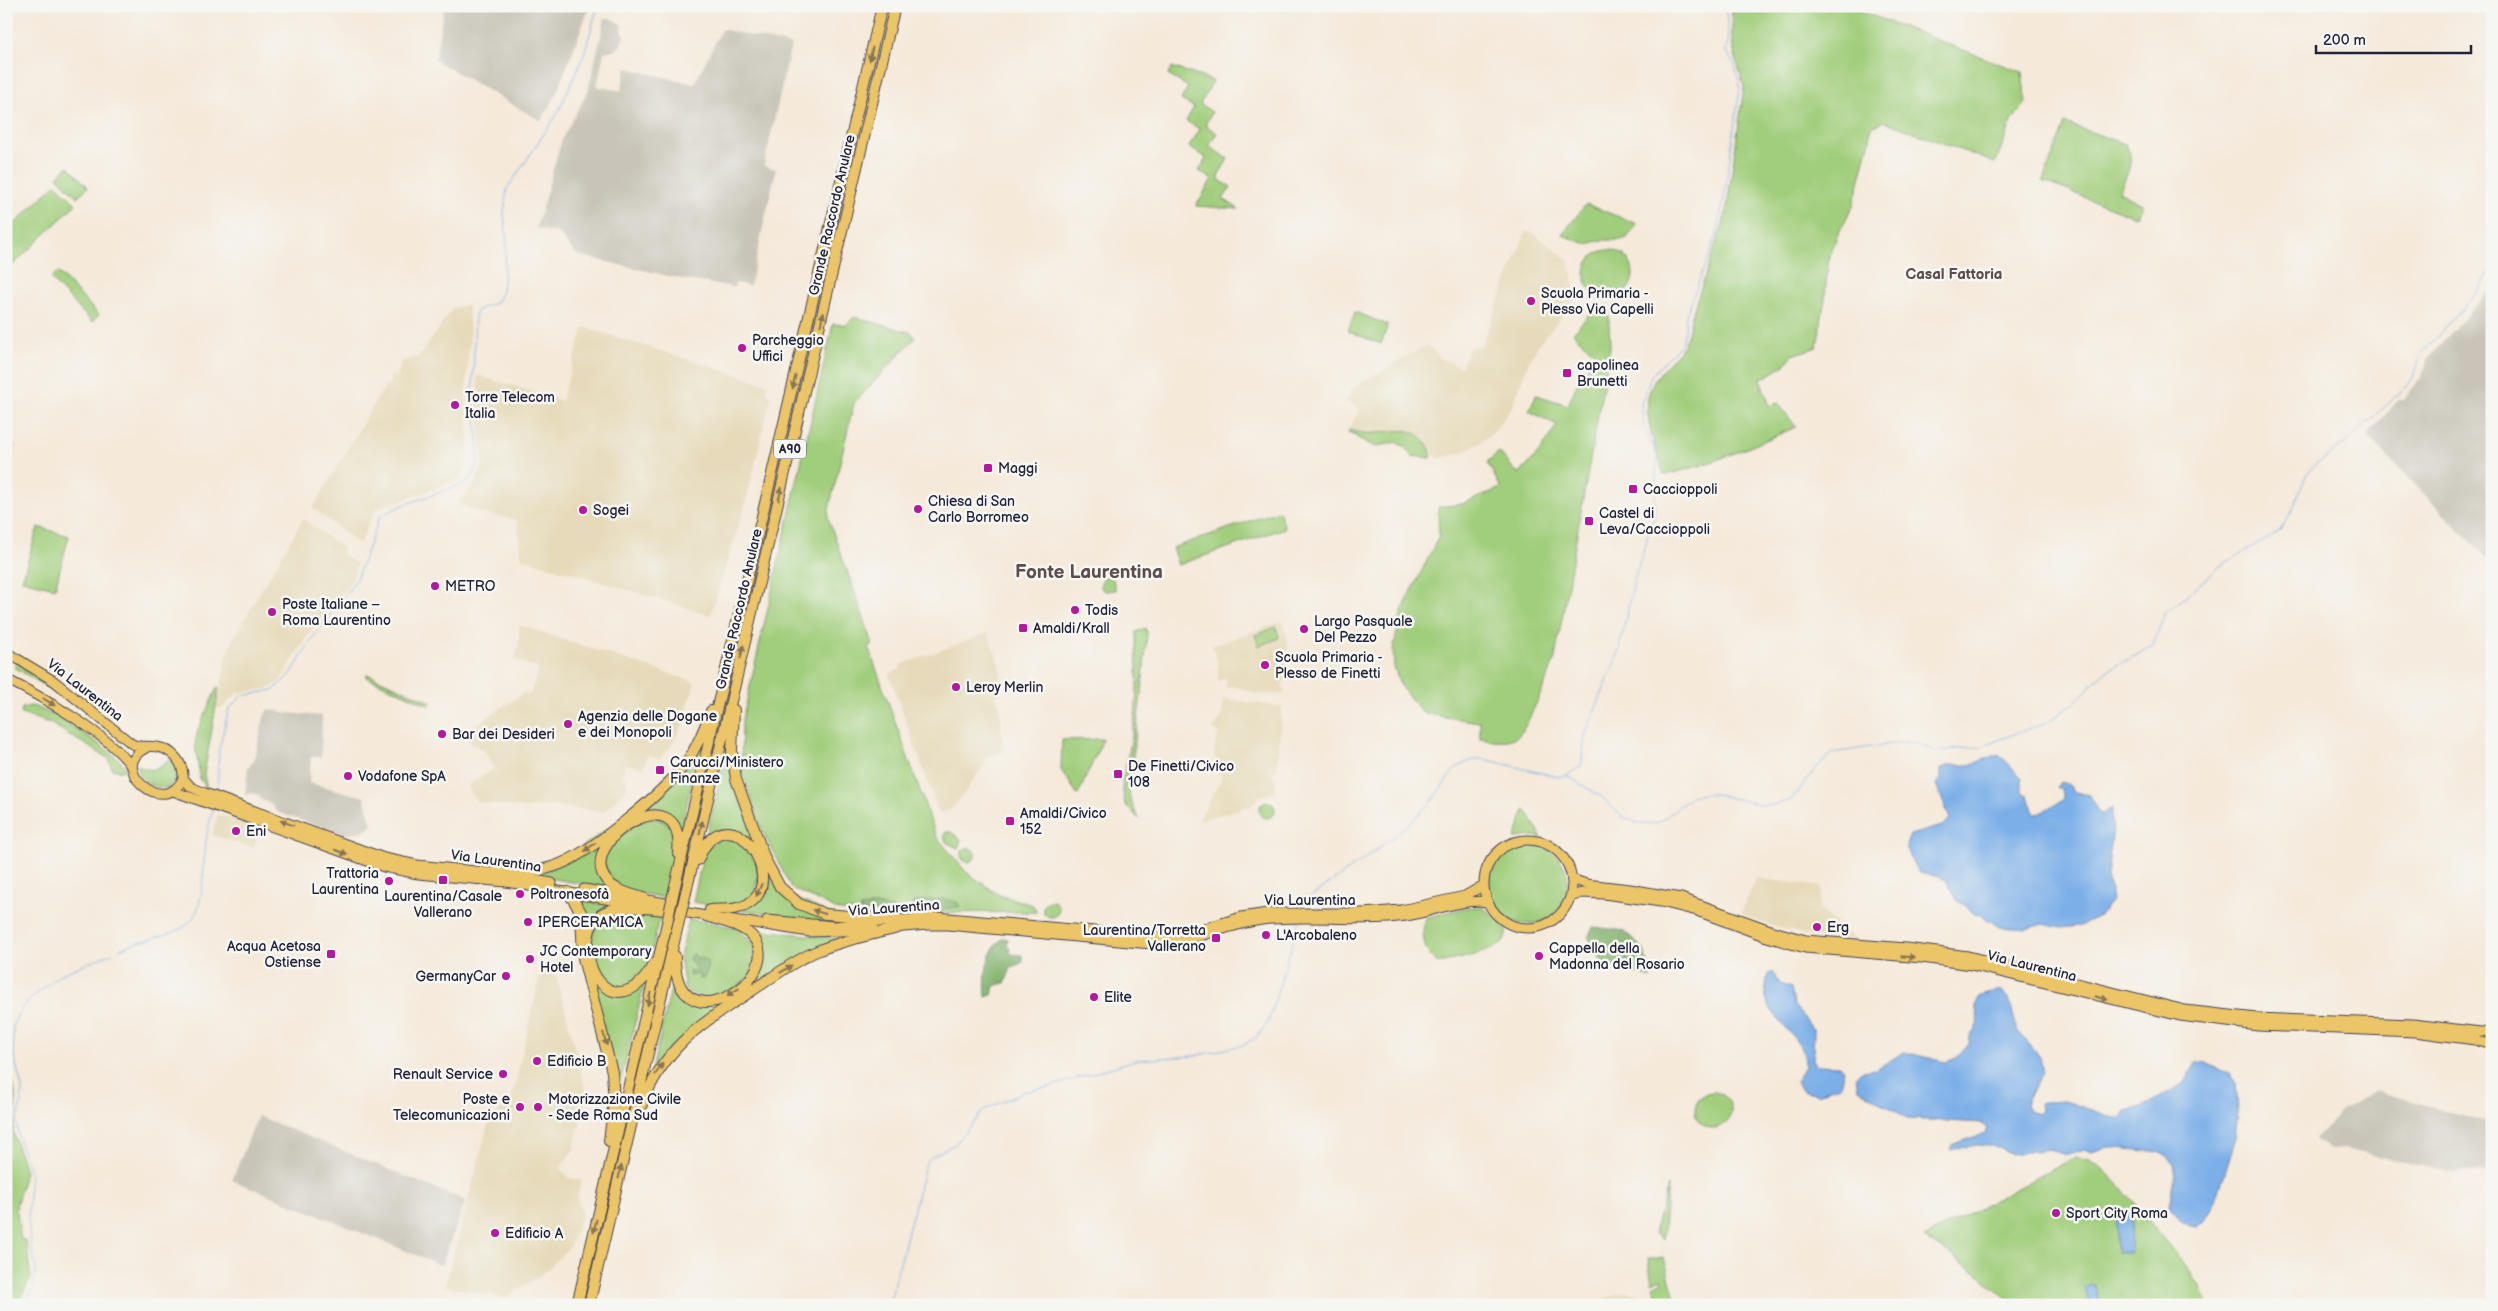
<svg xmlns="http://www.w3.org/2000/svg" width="2498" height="1311" font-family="'Balsamiq Sans',sans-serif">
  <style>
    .built { fill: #e6daba }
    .industrial { fill: #c8c4b8 }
    .green { fill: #a1ce7b; stroke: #62785b }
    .forest { fill: #80b16b; stroke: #516a53 }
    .water { fill: #7bafe8; stroke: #4e6892 }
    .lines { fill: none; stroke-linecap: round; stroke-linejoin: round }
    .stream { stroke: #7bafe8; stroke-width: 1 }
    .major-casing { stroke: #424053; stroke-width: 11 }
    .highway-casing { stroke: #424053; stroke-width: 12 }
    .major { stroke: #ecc569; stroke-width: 9 }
    .highway { stroke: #ecc569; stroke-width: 10 }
    .highway-bridge-casing { stroke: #424053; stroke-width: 12; stroke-linecap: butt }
    .highway-bridge { stroke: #ecc569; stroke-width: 10 }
    .oneway { fill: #877452 }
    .poi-dot { fill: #b5179e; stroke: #f6f6f2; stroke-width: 2 }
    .labels { text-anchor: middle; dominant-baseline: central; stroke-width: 5; stroke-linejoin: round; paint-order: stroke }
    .shield { fill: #f6f6f2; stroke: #626272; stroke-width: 1 }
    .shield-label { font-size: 12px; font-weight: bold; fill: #22223b }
    .street-label { font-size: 14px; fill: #22223b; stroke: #f6f6f2 }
    .poi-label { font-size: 14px; fill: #22223b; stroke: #f6f6f2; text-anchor: start }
    .neighbourhood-label { font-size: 15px; font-weight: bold; fill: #5c4d4f; stroke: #f6f6f2 }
    .district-label { font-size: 19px; font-weight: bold; fill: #5c4d4f; stroke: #f6f6f2 }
  </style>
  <rect width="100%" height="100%" fill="#f6f6f2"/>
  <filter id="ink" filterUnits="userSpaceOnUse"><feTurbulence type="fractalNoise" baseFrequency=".02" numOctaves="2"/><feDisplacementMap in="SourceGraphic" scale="10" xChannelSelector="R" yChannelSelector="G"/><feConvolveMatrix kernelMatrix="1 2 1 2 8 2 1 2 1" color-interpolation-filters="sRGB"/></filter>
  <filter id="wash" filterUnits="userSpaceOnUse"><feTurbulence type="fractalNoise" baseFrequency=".0096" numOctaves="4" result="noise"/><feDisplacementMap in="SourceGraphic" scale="20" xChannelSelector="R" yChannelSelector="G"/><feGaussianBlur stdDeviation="1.12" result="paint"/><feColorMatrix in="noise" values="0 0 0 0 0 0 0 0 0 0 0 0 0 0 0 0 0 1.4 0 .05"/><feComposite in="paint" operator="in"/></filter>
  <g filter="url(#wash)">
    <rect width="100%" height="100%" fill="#f5e9da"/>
    <path class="built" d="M1526 231 1535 234 1569 261 1576 294 1571 305 1539 344 1528 364 1511 409 1492 434 1465 452 1438 459 1437 455 1432 456 1426 442 1401 430 1375 434 1358 433 1349 430 1360 408 1346 401 1354 387 1428 345 1440 358 1461 367 1469 348 1474 346 1481 347Z
      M468 304 470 334 466 390 469 441 467 467 460 479 376 509 359 544 313 508 386 384H389L391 374 395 379 397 378 401 361 416 358 421 354 453 308Z
      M584 327 767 384 766 390 771 396 745 506 710 615 522 558 517 520 485 514 458 504 475 483 482 467 477 375 561 401Z
      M6 442 16 445 6 479Z
      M303 519 343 548V555L357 563 352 580 312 628 279 683 267 689 237 693 222 708H217L225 663 233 639Z
      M1283 621 1288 643 1285 681 1282 682 1284 694H1256L1235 686 1226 687V677L1218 681V662L1212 646Z
      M519 625 695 682 682 726 670 748 659 759 648 755 643 768 625 764 622 775 627 781V788L604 812 559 806 526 808 477 802 467 786 495 768 484 750 470 743 465 732 524 693 530 695 539 669 514 660 519 646Z
      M988 633 1001 670 1000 694 996 695 1000 706 1003 752 985 757V764L953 808 939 813 889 674 901 669 900 665Z
      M1224 699 1282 707 1277 768 1271 775 1276 779 1275 793 1260 796 1251 806 1199 820 1223 776 1215 770 1214 749 1219 733 1213 729 1221 718Z
      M218 814 260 828 254 848 212 835Z
      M1756 878 1822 887 1819 909 1856 940 1810 936 1758 922 1741 913Z
      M542 967 551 970 557 979 585 1087V1102L574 1149 560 1168 568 1178 582 1180 577 1198 582 1214 570 1246 545 1272 505 1298 445 1286 489 1121 512 1098Z
      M1627 1292 1644 1296 1653 1305H1582Z"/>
    <path class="industrial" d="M444 6H590L555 97 541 121 435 60Z
      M605 18H611L621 24 624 36 620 46 615 50 604 52 597 86 621 91 626 68 694 84 722 29 791 45 764 166 776 169 750 286 736 283 734 287 686 280 577 255 558 233 536 228 562 139 588 91Z
      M2492 288V563L2367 436 2399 399H2404L2421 378 2430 356Z
      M268 709 287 713 322 716 321 757H311L309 783 364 797 372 825 365 830 350 834 340 833 277 812 271 804 260 799 259 795 250 793 245 796 248 767 254 761 264 717Z
      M2375 1091 2492 1123V1175L2482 1171 2454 1173 2344 1149 2330 1150 2315 1139 2343 1110Z
      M258 1116 466 1201 441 1265 232 1180Z"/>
    <path class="green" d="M1732 6H1847L2022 72 2026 103 2013 119 1995 163 1884 121 1871 128 1870 140 1853 206 1837 236 1828 262 1825 298 1817 347 1792 355 1784 366 1760 380 1770 406 1778 403 1796 427C1752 446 1709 466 1664 475 1657 451 1645 423 1648 398 1652 367 1688 360 1691 318L1726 214 1744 87 1732 44Z
      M1172 67 1213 81 1200 104 1212 112 1205 125 1217 133 1210 144V147L1228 159 1219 174V180L1231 187 1223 199 1239 209 1196 206 1212 179 1199 171 1206 158 1189 147 1200 129 1186 121 1194 107 1181 100 1188 87 1168 75Z
      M2065 123 2125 144C2137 160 2126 176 2119 192L2144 205 2135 217 2043 181Z
      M68 166 88 187 77 197 57 177Z
      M56 184 76 204 14 264 6 256V232Z
      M1586 204 1637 224 1627 238 1620 240H1602L1587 244 1562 235Z
      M1585 274a24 24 0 1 1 48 0a24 24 0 1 1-48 0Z
      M58 272 99 315 92 322 51 279Z
      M1597 308 1604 310 1609 317 1610 347 1555 658C1552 669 1525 732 1518 736 1508 743 1491 740 1480 738V722L1431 715 1421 711 1401 687 1394 667 1393 650 1402 611 1439 536 1438 507 1462 504 1501 488 1487 462 1499 452 1519 475 1541 450 1557 425 1529 411 1536 395 1568 405 1579 380 1597 355 1573 333 1593 310Z
      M1355 312 1388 325 1381 344 1348 331Z
      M854 317 912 333 915 338 854 403 829 509 828 518 873 644 868 646 936 836 966 872 999 895 1033 905 1037 912 900 913 840 911 791 888 761 828 741 768 742 721 833 324 846 325Z
      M1349 430C1358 433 1367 434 1376 433 1393 432 1411 425 1424 440 1429 446 1431 451 1431 458L1412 456 1404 446 1395 442 1375 447 1356 437V435L1348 432Z
      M1279 511 1285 528 1178 565 1172 548Z
      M38 527 69 536 55 588 22 580Z
      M1112 576 1116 590 1105 591 1101 588V582L1105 577Z
      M1276 627 1279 638 1259 646 1255 635Z
      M1145 628 1147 632 1143 680 1137 679 1136 632Z
      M17 662 41 677 78 706 14 667Z
      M367 674 431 702 429 705 366 677Z
      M1137 682H1143L1129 784 1122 782C1130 749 1137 717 1137 682Z
      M217 688 219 689 204 774 207 789 200 779 195 744 198 730Z
      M31 706C49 709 119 753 126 769L121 771 112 769 109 759 50 723 21 714 22 708Z
      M1103 739 1078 795 1061 770 1062 740Z
      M728 746 779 891 847 921H813L742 910 759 898 756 849 717 831 706 837Z
      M699 752 680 833 650 813 599 854 613 889 530 875 548 871 676 780Z
      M169 759 178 770 177 779 169 787C156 791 137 780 138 765 150 773 160 770 169 759Z
      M1122 784 1129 786 1130 800 1139 819 1125 804Z
      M1259 810a8 8 0 1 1 16 0a8 8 0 1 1-16 0Z
      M1525 810 1528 813 1542 838 1534 836 1515 838Z
      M653 817 670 825 676 847 664 898 630 891 614 884 602 861 621 832Z
      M946 832H951L961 840 958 848 946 842 944 835Z
      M724 835 744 840 759 869 753 899 722 907 693 902 704 851Z
      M1488 884a40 40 0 1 1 80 0a40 40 0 1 1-80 0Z
      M961 855a7 7 0 1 1 14 0a7 7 0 1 1-14 0Z
      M579 900 616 906 606 910 585 944 608 991 645 982 618 1092 615 1070 587 965Z
      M1043 909a8 8 0 1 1 16 0a8 8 0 1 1-16 0Z
      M1471 907H1482C1489 913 1501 920 1505 928 1516 952 1453 959 1439 963 1424 957 1422 936 1424 921L1427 917Z
      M627 910 660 914 647 973 623 990 601 980 589 944 600 918Z
      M689 919 739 928 756 949 750 978 711 1001 685 990 680 957Z
      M748 929 845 939 697 1024 650 1078 673 981 680 991 712 1005 761 967Z
      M13 1085 16 1098 13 1132 25 1172 16 1206 21 1239 26 1241 31 1278 17 1305H6V1087Z
      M1695 1110a18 18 0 1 1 36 0a18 18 0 1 1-36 0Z
      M2076 1157 2090 1160 2100 1166 2122 1188 2200 1284 2207 1305H2014L1969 1267 1924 1237Z
      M1668 1186 1663 1239 1654 1233Z
      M1648 1258H1664L1677 1305H1661L1653 1286 1662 1282 1661 1279 1652 1283Z"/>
    <path class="forest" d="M944 899 957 902 961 906 934 911 916 908 912 904C921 898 934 901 944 899Z
      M875 905 893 908V910L888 913 861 911 860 908Z
      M1593 927 1625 931 1644 950 1651 978 1602 962 1588 937Z
      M1004 938 1008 939 1007 945 1010 948V954L1022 955 1023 962 1011 968 1005 983 994 986 992 995 986 997C984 978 986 948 1004 938Z
      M694 954 698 959 701 957 708 962 707 971 703 979H700L698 974 690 976 689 971 698 970 689 960 690 956Z"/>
    <path class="water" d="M1999 754 2022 778V792L2028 796 2034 813H2041L2064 799 2062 791 2057 787 2061 782 2068 784 2075 792 2089 795 2099 813 2103 814 2112 808V837L2107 876 2112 900 2100 916 2078 926 2061 928 2043 924 2026 929 1999 927 1981 915 1974 914 1967 906 1957 901 1946 880 1940 877 1919 873C1913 865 1909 854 1906 845L1910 835 1942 826 1950 819 1936 784 1941 779V768L1950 765H1969Z
      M1773 972 1780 984 1791 988 1794 1004 1814 1031 1813 1060 1818 1065 1841 1066 1844 1070 1840 1086 1823 1091 1819 1094C1807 1093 1802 1093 1796 1082 1799 1076 1804 1071 1805 1065 1807 1041 1770 1019 1766 997 1764 990 1767 981 1768 974Z
      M2001 990 2009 998 2017 1030 2040 1057 2043 1073 2028 1097 2026 1105 2030 1112 2038 1113 2042 1110 2039 1103 2043 1102 2065 1101 2115 1118H2121L2126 1111 2142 1107 2184 1084 2196 1063 2204 1062 2229 1074 2236 1083 2238 1111 2235 1140 2216 1201 2204 1223 2196 1226 2182 1223 2170 1206 2175 1177 2173 1164 2167 1156 2158 1152 2107 1147 2093 1152 2085 1149 2065 1155 2049 1149 2012 1154 1998 1147 1977 1145 1950 1150 1952 1145 1985 1133 1987 1127 1983 1123 1909 1119 1858 1089 1856 1077 1861 1071 1876 1069 1904 1052 1946 1062 1956 1058 1969 1043 1970 1036 1979 1023 1975 1006 1980 996Z
      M2117 1213H2132L2131 1252H2116Z
      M2095 1285 2099 1304 2089 1305 2085 1287Z"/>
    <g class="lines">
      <path class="stream" d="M1567 776 1602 797 1621 816 1638 823 1649 824 1659 822 1694 795 1715 794 1762 805H1773L1791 800 1816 768 1833 753 1903 742 1916 743 1936 751 1978 747 2046 723 2073 704 2102 674 2153 646 2165 612 2182 600 2220 566 2279 532 2293 509 2306 475 2316 464 2343 445 2405 388 2413 378 2420 355 2478 292 2492 268
        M217 793 219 749 229 709 242 696 274 690 291 674 310 642 356 580 380 516 401 506 466 483 474 474 478 462V440L473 393 475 315 477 310 497 302 502 291 507 243 504 213 507 189 558 113 583 57 598 6
        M1302 910 1305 901C1347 870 1392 843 1428 805 1449 784 1448 761 1484 759L1558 777 1566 776 1581 766 1585 735 1618 654 1635 577 1654 517 1657 455 1644 426 1641 404 1651 376 1681 344 1685 330 1686 315 1716 237 1724 198 1740 88 1735 66 1726 51 1729 36 1725 6
        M120 949C140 939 164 938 182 928 206 915 202 873 205 851 206 837 209 823 213 809
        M25 1305 33 1288 36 1267 31 1250 28 1216 30 1172 20 1143 16 1123 21 1103 22 1088 13 1052V1025L19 1012 27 1002 59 975 112 953
        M889 1305 926 1162 931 1157 955 1144 984 1110 1023 1092 1049 1087 1135 1060 1194 1056 1243 1045 1258 1036 1269 1020 1299 921"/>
    </g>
  </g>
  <g filter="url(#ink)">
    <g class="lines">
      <defs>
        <path id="major" d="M6 652 54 681 132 744C141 748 148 745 157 747 172 749 184 763 183 778 165 819 106 767 146 748
          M6 679C44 698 108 734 132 767
          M183 778 191 787 205 793 384 858 417 865 495 873 552 883
          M173 791 384 867 418 874 506 882 641 905
          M1484 884a44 44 0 1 1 88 0a44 44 0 1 1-88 0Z
          M1572 879 1586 884 1630 889 1681 898 1773 931 1806 940 1906 948 1968 956 2185 1010 2257 1018 2413 1024 2481 1032 2492 1031
          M584 889 677 905
          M1571 897 1581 893 1604 894 1661 902 1697 911 1767 937 1805 948 1922 958 1971 965 2180 1016 2258 1026 2415 1032 2475 1040 2492 1045
          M676 911 713 917
          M728 919 809 932 874 930
          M767 920 835 926 937 917 1162 937 1183 935 1241 917 1268 913H1363L1401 910 1465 896 1484 885
          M892 928 928 925H948L1140 943C1190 947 1217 926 1262 920 1309 914 1357 923 1406 916 1433 912 1462 898 1488 902"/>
        <path id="highway" d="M734 710 732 751 736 779 765 859 780 887 799 904 825 914 902 920
          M698 860C728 786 790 880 748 904 737 911 722 909 710 910
          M495 873C515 873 535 873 555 866 589 855 664 792 686 763 697 747 704 729 711 711
          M675 886 882 6
          M568 892 581 912 583 958 612 1072 614 1102 609 1141
          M686 892 895 6
          M645 899C632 894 616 891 607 881 573 841 686 772 678 853
          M675 956C674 1050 790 977 752 936 740 924 721 921 706 916
          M653 964C644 985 619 1005 599 981 585 964 581 924 605 912 625 903 656 910 677 911
          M640 1109C665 1044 700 1025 756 988 776 975 795 960 817 951 843 940 871 935 898 928
          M577 1305 667 923
          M589 1305 678 925"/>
      </defs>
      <use href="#major" class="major-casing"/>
      <use href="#highway" class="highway-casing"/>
      <use href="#major" class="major"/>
      <use href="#highway" class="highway"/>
      <defs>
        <path id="highway-bridge" d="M667 923 675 886
          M678 925 686 892"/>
      </defs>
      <use href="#highway-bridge" class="highway-bridge-casing"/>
      <use href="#highway-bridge" class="highway-bridge"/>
    </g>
    <defs><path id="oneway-solid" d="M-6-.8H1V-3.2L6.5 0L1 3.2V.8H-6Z" transform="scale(1.25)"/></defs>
    <g class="oneway">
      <use href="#oneway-solid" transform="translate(871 54) rotate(103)"/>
      <use href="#oneway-solid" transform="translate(822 319) rotate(-77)"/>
      <use href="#oneway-solid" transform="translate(794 382) rotate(103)"/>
      <use href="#oneway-solid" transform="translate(780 494) rotate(-77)"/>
      <use href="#oneway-solid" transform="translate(742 652) rotate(-77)"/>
      <use href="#oneway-solid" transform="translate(49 702) rotate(32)"/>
      <use href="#oneway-solid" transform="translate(287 823) rotate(-160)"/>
      <use href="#oneway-solid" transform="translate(701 827) rotate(-77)"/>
      <use href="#oneway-solid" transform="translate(590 847) rotate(143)"/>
      <use href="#oneway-solid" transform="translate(341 852) rotate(20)"/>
      <use href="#oneway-solid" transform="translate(759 890) rotate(113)"/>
      <use href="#oneway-solid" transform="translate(819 912) rotate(-163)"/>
      <use href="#oneway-solid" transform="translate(1908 957) rotate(5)"/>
      <use href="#oneway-solid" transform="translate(786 969) rotate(-33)"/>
      <use href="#oneway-solid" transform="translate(733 992) rotate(149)"/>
      <use href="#oneway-solid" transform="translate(2101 998) rotate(15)"/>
      <use href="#oneway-solid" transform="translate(649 999) rotate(103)"/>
      <use href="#oneway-solid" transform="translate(605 1039) rotate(75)"/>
      <use href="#oneway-solid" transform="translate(659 1069) rotate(-57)"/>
      <use href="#oneway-solid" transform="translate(620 1172) rotate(-77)"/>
      <use href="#oneway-solid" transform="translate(595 1226) rotate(103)"/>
    </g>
  </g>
  <g class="poi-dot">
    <circle cx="1531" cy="301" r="5"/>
    <circle cx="742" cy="348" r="5"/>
    <rect x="1562" y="368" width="10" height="10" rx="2.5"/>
    <circle cx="455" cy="405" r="5"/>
    <rect x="983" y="463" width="10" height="10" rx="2.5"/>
    <rect x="1628" y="484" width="10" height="10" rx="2.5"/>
    <circle cx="918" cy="509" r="5"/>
    <circle cx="583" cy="510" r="5"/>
    <rect x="1584" y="516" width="10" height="10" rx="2.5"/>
    <circle cx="435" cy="586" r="5"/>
    <circle cx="1075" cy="610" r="5"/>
    <circle cx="272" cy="612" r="5"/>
    <rect x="1018" y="623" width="10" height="10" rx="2.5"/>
    <circle cx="1304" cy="629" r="5"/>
    <circle cx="1265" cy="665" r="5"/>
    <circle cx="956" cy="687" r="5"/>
    <circle cx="568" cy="724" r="5"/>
    <circle cx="442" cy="734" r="5"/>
    <rect x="655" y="765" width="10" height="10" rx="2.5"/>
    <rect x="1113" y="769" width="10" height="10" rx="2.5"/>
    <circle cx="348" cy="776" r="5"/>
    <rect x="1005" y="816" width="10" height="10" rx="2.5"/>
    <circle cx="236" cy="831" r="5"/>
    <rect x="438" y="875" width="10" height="10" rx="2.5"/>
    <circle cx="389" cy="881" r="5"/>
    <circle cx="520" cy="894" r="5"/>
    <circle cx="528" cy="922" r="5"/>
    <circle cx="1817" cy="927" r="5"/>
    <circle cx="1266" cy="935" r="5"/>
    <rect x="1211" y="933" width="10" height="10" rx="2.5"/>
    <rect x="326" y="949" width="10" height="10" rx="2.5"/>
    <circle cx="1539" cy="956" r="5"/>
    <circle cx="530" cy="959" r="5"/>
    <circle cx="506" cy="976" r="5"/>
    <circle cx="1094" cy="997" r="5"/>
    <circle cx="537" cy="1061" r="5"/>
    <circle cx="503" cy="1074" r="5"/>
    <circle cx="520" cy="1107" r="5"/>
    <circle cx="538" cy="1107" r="5"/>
    <circle cx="2056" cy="1213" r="5"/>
    <circle cx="495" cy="1233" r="5"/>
  </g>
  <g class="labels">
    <rect class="shield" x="774" y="439.5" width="32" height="19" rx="4"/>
    <g class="shield-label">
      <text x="790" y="449">A90</text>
    </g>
    <g class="street-label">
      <text transform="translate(832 215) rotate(-77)">Grande Raccordo Anulare</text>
      <text transform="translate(739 609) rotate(-77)">Grande Raccordo Anulare</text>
      <text transform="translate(85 690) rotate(38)">Via Laurentina</text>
      <text transform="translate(496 861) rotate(8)">Via Laurentina</text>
      <text x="1310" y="900">Via Laurentina</text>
      <text transform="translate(894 908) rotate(-4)">Via Laurentina</text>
      <text transform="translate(2032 966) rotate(14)">Via Laurentina</text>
    </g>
    <g class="poi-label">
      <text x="1541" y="293">Scuola Primaria -<tspan x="1541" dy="16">Plesso Via Capelli</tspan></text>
      <text x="752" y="340">Parcheggio<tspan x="752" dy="16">Uffici</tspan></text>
      <text x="1577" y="365">capolinea<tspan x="1577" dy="16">Brunetti</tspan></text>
      <text x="465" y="397">Torre Telecom<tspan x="465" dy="16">Italia</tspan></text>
      <text x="998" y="468">Maggi</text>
      <text x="1643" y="489">Caccioppoli</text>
      <text x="928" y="501">Chiesa di San<tspan x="928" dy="16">Carlo Borromeo</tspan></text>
      <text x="593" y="510">Sogei</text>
      <text x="1599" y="513">Castel di<tspan x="1599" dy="16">Leva/Caccioppoli</tspan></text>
      <text x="445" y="586">METRO</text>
      <text x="282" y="604">Poste Italiane –<tspan x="282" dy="16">Roma Laurentino</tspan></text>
      <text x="1085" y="610">Todis</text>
      <text x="1314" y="621">Largo Pasquale<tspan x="1314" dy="16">Del Pezzo</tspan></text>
      <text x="1033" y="628">Amaldi/Krall</text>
      <text x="1275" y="657">Scuola Primaria -<tspan x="1275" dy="16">Plesso de Finetti</tspan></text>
      <text x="966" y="687">Leroy Merlin</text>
      <text x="578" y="716">Agenzia delle Dogane<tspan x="578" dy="16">e dei Monopoli</tspan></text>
      <text x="452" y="734">Bar dei Desideri</text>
      <text x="670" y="762">Carucci/Ministero<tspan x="670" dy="16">Finanze</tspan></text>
      <text x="1128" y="766">De Finetti/Civico<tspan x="1128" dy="16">108</tspan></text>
      <text x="358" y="776">Vodafone SpA</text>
      <text x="1020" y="813">Amaldi/Civico<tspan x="1020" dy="16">152</tspan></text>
      <text x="246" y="831">Eni</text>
      <text x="379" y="873" text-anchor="end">Trattoria<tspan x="379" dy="16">Laurentina</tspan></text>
      <text x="530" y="894">Poltronesofà</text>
      <text x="443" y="896" text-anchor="middle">Laurentina/Casale<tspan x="443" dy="16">Vallerano</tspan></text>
      <text x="538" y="922">IPERCERAMICA</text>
      <text x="1827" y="927">Erg</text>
      <text x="1206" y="930" text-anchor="end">Laurentina/Torretta<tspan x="1206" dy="16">Vallerano</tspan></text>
      <text x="1276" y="935">L'Arcobaleno</text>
      <text x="321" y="946" text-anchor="end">Acqua Acetosa<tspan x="321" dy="16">Ostiense</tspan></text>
      <text x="1549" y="948">Cappella della<tspan x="1549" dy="16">Madonna del Rosario</tspan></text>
      <text x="540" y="951">JC Contemporary<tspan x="540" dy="16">Hotel</tspan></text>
      <text x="496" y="976" text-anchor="end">GermanyCar</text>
      <text x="1104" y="997">Elite</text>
      <text x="547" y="1061">Edificio B</text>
      <text x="493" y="1074" text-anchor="end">Renault Service</text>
      <text x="510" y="1099" text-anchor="end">Poste e<tspan x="510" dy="16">Telecomunicazioni</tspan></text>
      <text x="548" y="1099">Motorizzazione Civile<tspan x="548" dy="16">- Sede Roma Sud</tspan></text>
      <text x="2066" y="1213">Sport City Roma</text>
      <text x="505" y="1233">Edificio A</text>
    </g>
    <g class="neighbourhood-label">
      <text x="1954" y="274">Casal Fattoria</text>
    </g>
    <g class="district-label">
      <text x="1089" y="572">Fonte Laurentina</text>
    </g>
  </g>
  <rect width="2498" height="1311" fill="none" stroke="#f6f6f2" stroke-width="25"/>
  <path d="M2316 45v8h155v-8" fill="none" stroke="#22223b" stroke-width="2.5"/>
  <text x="2323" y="45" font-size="15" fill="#22223b" stroke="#f6f6f2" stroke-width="4" paint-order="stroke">200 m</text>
</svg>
